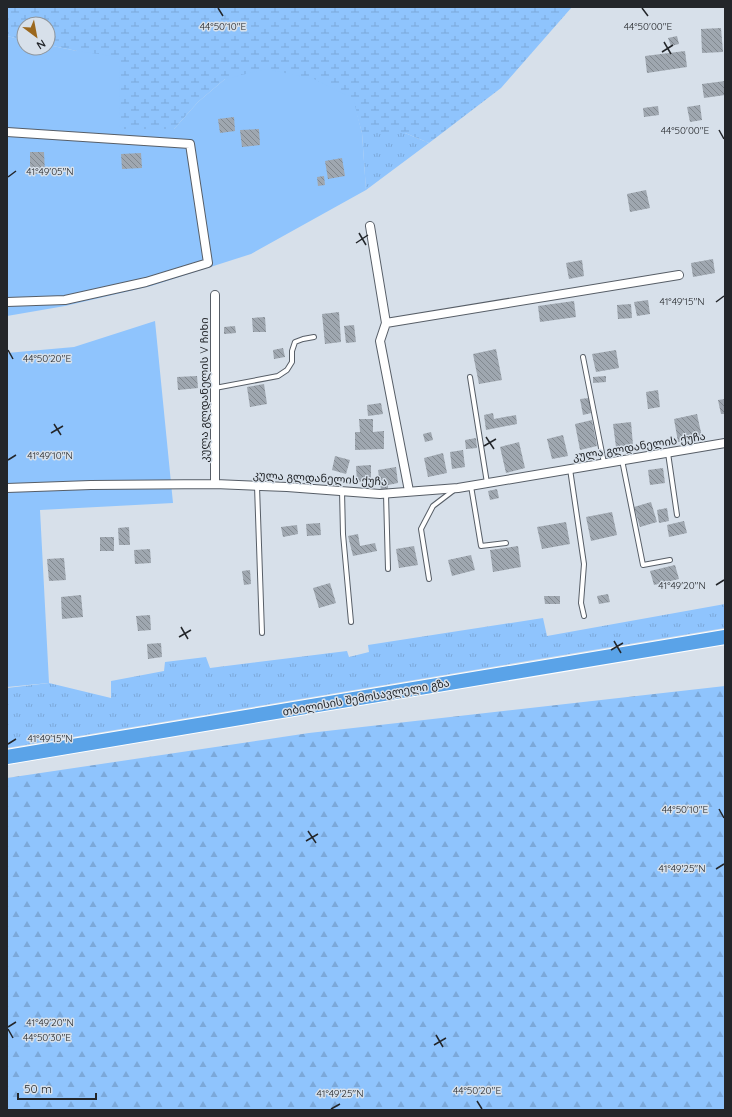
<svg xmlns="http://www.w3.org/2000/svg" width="732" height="1117" font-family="Quicksand,'Noto Sans Georgian',sans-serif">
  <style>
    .grass { fill: url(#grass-tufts) }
    .forest { fill: url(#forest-firs) }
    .wetland { fill: url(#wetland-marsh) }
    .green { fill: #8fc4fd }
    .building { fill: url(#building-back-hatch) }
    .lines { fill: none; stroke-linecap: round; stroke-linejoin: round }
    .service-casing { stroke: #575e67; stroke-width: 6 }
    .minor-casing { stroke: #575e67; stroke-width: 10 }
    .trunk-casing { stroke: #fff; stroke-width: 16 }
    .service { stroke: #fff; stroke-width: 4 }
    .minor { stroke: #fff; stroke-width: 8 }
    .trunk { stroke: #5aa3e8; stroke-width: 14 }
    .ticks { fill: none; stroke: #23262a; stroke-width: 1.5 }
    .labels { text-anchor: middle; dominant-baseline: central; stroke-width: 3; stroke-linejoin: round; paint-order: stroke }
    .street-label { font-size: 11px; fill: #23262a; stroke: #d7e0ea }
    .ticks-label { font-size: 10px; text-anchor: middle; fill: #23262a; stroke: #d7e0ea; stroke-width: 3; stroke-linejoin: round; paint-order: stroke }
  </style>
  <defs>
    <pattern id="grass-tufts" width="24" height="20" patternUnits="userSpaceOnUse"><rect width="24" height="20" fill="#8fc4fd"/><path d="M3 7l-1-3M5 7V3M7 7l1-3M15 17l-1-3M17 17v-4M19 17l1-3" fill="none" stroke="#7ba8d9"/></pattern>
    <pattern id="forest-firs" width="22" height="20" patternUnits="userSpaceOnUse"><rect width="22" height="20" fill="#8fc4fd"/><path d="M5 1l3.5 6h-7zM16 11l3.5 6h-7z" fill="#7ba8d9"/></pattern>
    <pattern id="wetland-marsh" width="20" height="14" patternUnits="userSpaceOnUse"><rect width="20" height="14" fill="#8fc4fd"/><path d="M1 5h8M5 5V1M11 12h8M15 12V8" fill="none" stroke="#7ba8d9"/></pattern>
    <pattern id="building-back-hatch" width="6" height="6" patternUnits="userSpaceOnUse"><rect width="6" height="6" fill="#9fa7b0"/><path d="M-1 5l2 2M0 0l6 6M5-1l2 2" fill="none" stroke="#81888f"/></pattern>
  </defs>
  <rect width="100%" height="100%" fill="#d7e0ea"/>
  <path class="grass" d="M362 133H405L429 143 366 190Z
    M725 604V628L7 748V688L49 683 111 698V681L164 671 165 662 206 657 210 668 347 651 349 657 369 652 368 645 543 618 547 636Z"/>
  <path class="forest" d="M725 686V1110H7V778L309 733Z"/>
  <path class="wetland" d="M7 7H572L501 88 429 143 405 133H362L352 98 225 79 198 102 174 129H119L77 51 48 45V24H24V40L7 36Z"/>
  <path class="green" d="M7 36 24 40V48H48V45L77 51 120 57 119 129H174L198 102 225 79 266 69 314 79 353 98 362 133 366 190 251 254 151 286 65 306 7 316Z
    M155 321 173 503 40 510 49 683 7 687V353L74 347Z"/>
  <path class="building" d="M721 28 723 52 702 53 701 29Z
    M677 36 679 44 671 46 668 38Z
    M685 51 687 67 647 73 645 56Z
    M725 81V95L704 98 702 84Z
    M700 105 702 120 690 122 687 107Z
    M658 106 659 115 644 117 643 108Z
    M234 117 235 131 220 133 218 119Z
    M259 129 260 145 242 147 240 130Z
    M30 152H44L45 174H30Z
    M141 153 142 168 122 169 121 154Z
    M342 158 345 176 328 179 325 161Z
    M324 176 325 185 318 186 317 177Z
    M646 190 650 208 630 212 627 194Z
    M713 259 715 273 693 277 691 263Z
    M582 260 584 276 569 279 566 263Z
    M648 300 650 314 637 316 634 302Z
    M574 301 576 317 540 322 538 306Z
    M631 304 632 318 618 319 617 305Z
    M339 312 341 342 325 344 322 314Z
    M265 317 266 332H253L252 318Z
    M354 325 356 342 346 343 344 326Z
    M235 326 236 333 224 334V327Z
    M283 348 285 357 274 359 273 350Z
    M496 349 502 380 479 384 473 354Z
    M616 350 619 368 596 372 592 354Z
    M197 376 198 388 178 390 177 377Z
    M606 376V382L593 383V377Z
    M264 384 267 404 250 407 247 387Z
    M658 390 660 407 648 409 646 392Z
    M589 398 591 413 583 415 580 399Z
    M725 399V414H721L718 400Z
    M381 403 383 414 368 416 367 405Z
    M493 413 494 419 516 415 517 424 486 430 484 415Z
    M697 414 702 437 678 442 674 419Z
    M359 419H373V432L384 431V449L355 450V432H360Z
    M592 420 597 446 580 450 575 424Z
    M631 422 633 445 616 447 613 424Z
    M431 432 433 440 425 442 423 434Z
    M563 435 568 456 552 459 547 439Z
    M476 438 477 448 466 449 465 440Z
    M519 442 525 468 506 473 500 447Z
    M463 450 465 467 452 469 450 452Z
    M443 453 447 473 428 477 424 458Z
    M335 456 350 460 346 474 332 470Z
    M371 465V481L357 482 356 466Z
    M396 467 398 483 388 485V489L381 490 378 470Z
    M663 468 665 483 650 485 648 470Z
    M497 489 499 498 490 500 488 491Z
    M651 502 657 522 640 527 634 507Z
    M667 508 669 521 659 523 657 510Z
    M612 512 617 535 591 541 586 517Z
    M684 521 687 533 669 537 667 525Z
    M566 522 570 544 542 549 537 527Z
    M320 523 321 535 307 536 306 524Z
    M297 525 298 534 283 537 281 527Z
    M129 527 130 545H119L118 528Z
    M358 534 360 546 375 543 377 551 353 556 348 536Z
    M100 537H114V551H100Z
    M414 546 418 565 399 568 396 549Z
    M518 546 521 567 493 572 490 550Z
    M150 549 151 563 135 564 134 550Z
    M471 555 475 570 452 576 448 560Z
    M64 558 66 580 49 581 47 559Z
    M675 565 679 579 654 585 650 571Z
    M250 570 251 584 244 585 242 571Z
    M330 583 336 603 319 608 313 588Z
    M608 594 610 602 599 604 597 596Z
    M81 595 83 617 62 619 61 597Z
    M544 596H560V604H545Z
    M150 615 151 630 138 631 136 616Z
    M161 643 162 657 148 659 147 644Z"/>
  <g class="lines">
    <defs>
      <path id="service" d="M583 357 604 463
        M470 377 487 483
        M215 388 278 376 287 370 292 362V351L295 342 303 339 314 337
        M668 453 677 515
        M622 460 643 565 670 560
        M570 469 584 564 581 603 584 616
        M257 486 262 633
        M471 486 481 546 506 543
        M342 491 343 534 351 622
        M386 494 388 569
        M429 579 421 529 433 506 454 490"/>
      <path id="minor" d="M7 132 190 144 208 263 146 282 65 300 7 302
        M370 226 386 323 380 341 409 491
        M215 295V484
        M386 323 679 275
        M7 488 91 485 215 484 287 487 380 494 458 488 725 443"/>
      <path id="trunk" d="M7 757 725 637"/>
    </defs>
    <use href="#service" class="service-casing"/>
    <use href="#minor" class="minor-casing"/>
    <use href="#trunk" class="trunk-casing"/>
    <use href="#service" class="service"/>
    <use href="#minor" class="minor"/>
    <use href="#trunk" class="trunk"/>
  </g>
  <path class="ticks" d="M218 8 223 16M642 8 648 16M664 42 671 54M662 52 673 45M719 130 724 139M8 177 16 171M359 233 366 245M356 243 368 235M716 302 724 296M8 350 13 359M54 424 61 435M51 433 63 426M486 437 494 449M484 446 496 439M8 460 16 455M716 585 724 580M181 627 188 639M179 637 191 630M614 641 621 653M611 650 623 643M8 744 16 739M719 809 724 818M308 831 316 843M306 841 318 834M716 869 724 864M8 1027 16 1022M8 1029 13 1038M436 1035 443 1047M434 1045 446 1038M477 1101 482 1109M331 1109 340 1104"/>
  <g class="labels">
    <g class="street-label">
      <text transform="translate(204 390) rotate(-90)">კულა გლდანელის V ჩიხი</text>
      <text transform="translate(639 446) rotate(-9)">კულა გლდანელის ქუჩა</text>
      <text transform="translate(320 478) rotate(3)">კულა გლდანელის ქუჩა</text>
      <text transform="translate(366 697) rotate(-10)">თბილისის შემოსავლელი გზა</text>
    </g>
  </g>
  <g class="ticks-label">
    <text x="223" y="30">44°50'10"E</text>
    <text x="648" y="30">44°50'00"E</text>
    <text x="685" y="134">44°50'00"E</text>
    <text x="50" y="175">41°49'05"N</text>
    <text x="682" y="305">41°49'15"N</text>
    <text x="47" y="362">44°50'20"E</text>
    <text x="50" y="459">41°49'10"N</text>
    <text x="682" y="589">41°49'20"N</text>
    <text x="50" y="742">41°49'15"N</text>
    <text x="685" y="813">44°50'10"E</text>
    <text x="682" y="872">41°49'25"N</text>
    <text x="50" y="1026">41°49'20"N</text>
    <text x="47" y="1041">44°50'30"E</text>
    <text x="477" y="1094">44°50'20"E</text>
    <text x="340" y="1097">41°49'25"N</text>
  </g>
  <rect width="732" height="1117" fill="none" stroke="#23262a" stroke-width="16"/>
  <g transform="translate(36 36) rotate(148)"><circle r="19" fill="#d7e0ea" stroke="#8f969d"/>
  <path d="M0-3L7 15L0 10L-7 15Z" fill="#9b681e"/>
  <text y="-6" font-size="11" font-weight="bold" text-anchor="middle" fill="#23262a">N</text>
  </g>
  <path d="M18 1093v6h78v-6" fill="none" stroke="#23262a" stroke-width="2"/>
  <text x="24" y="1093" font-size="12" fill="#23262a" stroke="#d7e0ea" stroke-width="3" paint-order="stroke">50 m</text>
</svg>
